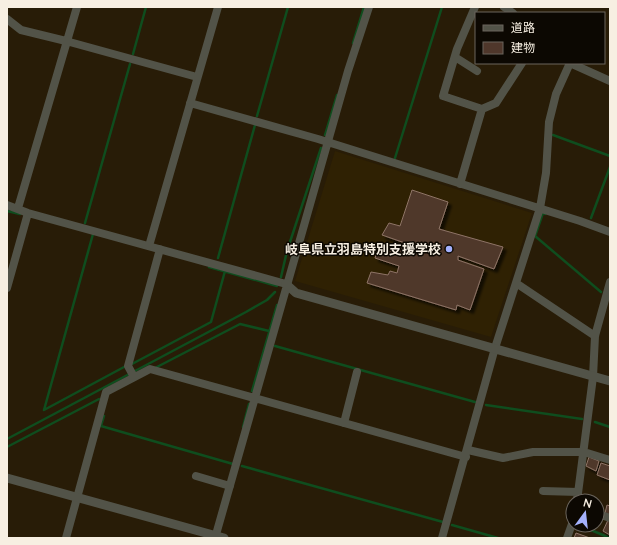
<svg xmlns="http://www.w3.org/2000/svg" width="617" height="545" font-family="Lato,'Noto Sans JP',sans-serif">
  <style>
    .built { fill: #2f2103 }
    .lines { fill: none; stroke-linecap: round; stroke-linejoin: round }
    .stream { stroke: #0f4d1e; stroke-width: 2.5 }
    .building { fill: #4f372b; stroke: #8e7466; filter: url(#shadow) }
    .minor { stroke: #525348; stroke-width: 8 }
    .tertiary { stroke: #525348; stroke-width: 9 }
    .poi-dot { fill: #a4b1fc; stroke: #0c0802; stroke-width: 1.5 }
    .labels { text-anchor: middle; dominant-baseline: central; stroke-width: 3; stroke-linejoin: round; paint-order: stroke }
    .poi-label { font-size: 13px; font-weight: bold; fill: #f7efe2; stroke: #0c0802; text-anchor: end }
  </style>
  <defs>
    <filter id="shadow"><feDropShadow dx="3.5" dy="3.5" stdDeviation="1" flood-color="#0009"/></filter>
  </defs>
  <rect width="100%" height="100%" fill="#281c07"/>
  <path class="built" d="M335 151 532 213 491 337 295 281Z"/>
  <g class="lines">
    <path class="stream" d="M353 43 364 7
      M133 54 146 7
      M257 116 288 7
      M325 135 337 95
      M553 135 610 156
      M395 158 442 7
      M7 211 20 214
      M545 214 543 213 535 236 601 292
      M591 218 610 167
      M85 223 130 64
      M93 234 44 410 124 367
      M218 258 255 125
      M209 267 277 286
      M281 277 287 251 321 148
      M275 346 475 402
      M132 364 211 322 225 271
      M155 368 240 324 269 331
      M252 391 277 305
      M486 405 582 419
      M104 416 101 426 233 464
      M595 422 610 427
      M243 427 249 404
      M7 439 246 312 267 300 275 292
      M7 447 99 399
      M242 466 443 522
      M452 525 498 538
      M579 525 610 538"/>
  </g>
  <path class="building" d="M412 190 448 202 439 229 503 247 494 269 458 256V260L484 269 470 310 457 305 456 310 367 283 371 272 388 275 390 271 397 273 399 266 375 258 379 246 395 250 397 247 403 248 405 243 382 235 389 223 400 226Z
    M589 457 599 461 596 471 586 466Z
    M601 463 610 466V480L597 475Z
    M607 505 610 506V516L605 513Z
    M608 520 610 521V535L603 531Z
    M576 533 590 538H574Z"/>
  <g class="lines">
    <path class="minor" d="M475 7 457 49 443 96 482 109
      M504 7 513 13
      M7 19 21 30 66 41 197 77
      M455 57 477 71
      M570 63 610 81
      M190 103 318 139 580 221 610 232
      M460 184 482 109 496 103 522 63
      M7 205 28 213 286 284
      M18 208 77 7
      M149 246 218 7
      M516 283 595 336
      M7 288 28 213
      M134 377 128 366 160 249
      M344 423 357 372
      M468 450 503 458 533 452H584L610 460
      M196 476 230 486
      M543 491 578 492
      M577 498 587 501
      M577 501 593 377 595 336 610 282
      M597 509 601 515 610 518
      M66 538 106 392 150 369 466 457
      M215 538 348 71 369 7
      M442 538 495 348 540 208 546 173 549 122 556 94 570 63
      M567 538 573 521"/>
    <path class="tertiary" d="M286 284 296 293 610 381
      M7 478 224 538"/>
  </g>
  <circle class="poi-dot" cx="449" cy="249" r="4"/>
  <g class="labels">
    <g class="poi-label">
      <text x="441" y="249">岐阜県立羽島特別支援学校</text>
    </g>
  </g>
  <rect width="617" height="545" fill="none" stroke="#f7efe2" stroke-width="16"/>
  <rect x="475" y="12" width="130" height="52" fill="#0c0802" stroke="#6a645c"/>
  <rect x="483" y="25" width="20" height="6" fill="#525348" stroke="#6a645c"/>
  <text x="511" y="32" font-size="12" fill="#f7efe2">道路</text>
  <rect x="483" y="42" width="20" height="12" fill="#4f372b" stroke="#6a645c"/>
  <text x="511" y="52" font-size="12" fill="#f7efe2">建物</text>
  <g transform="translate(585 513) rotate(15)"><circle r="19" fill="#0c0802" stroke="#6a645c"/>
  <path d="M0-3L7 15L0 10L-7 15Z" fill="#a4b1fc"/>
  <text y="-6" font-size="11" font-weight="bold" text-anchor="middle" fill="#f7efe2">N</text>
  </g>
</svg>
